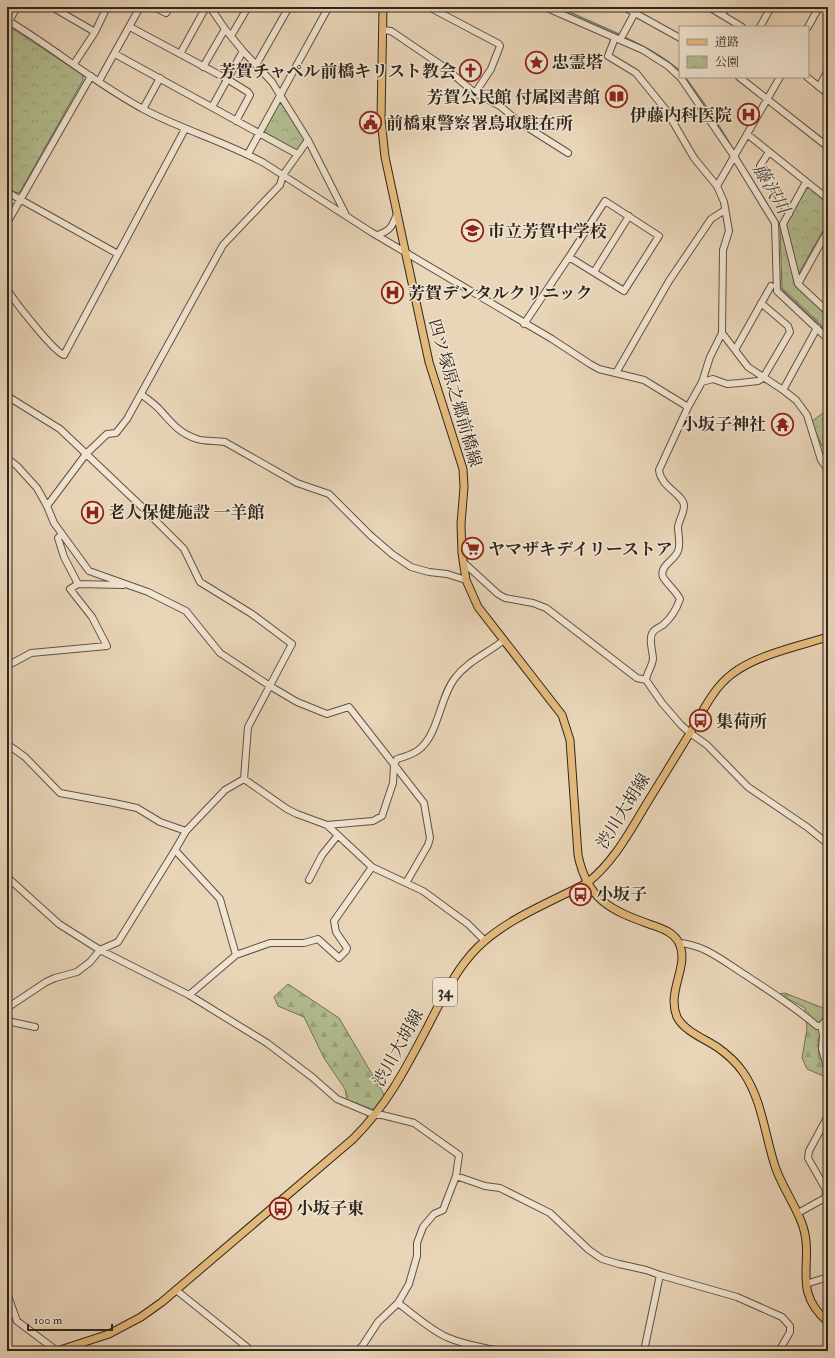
<svg xmlns="http://www.w3.org/2000/svg" width="835" height="1358" font-family="'IM FELL Double Pica','Noto Serif JP',serif">
  <style>
    .forest { fill: url(#forest-firs); stroke: #717257 }
    .park { fill: url(#park-crowns); stroke: #717257 }
    .lines { fill: none; stroke-linecap: round; stroke-linejoin: round }
    .stream { stroke: #6e7e78; stroke-width: 1.5 }
    .minor-casing { stroke: #5e5244; stroke-width: 8 }
    .major-casing { stroke: #2f261d; stroke-width: 9 }
    .minor { stroke: #f1e4d1; stroke-width: 6 }
    .major { stroke: #e4ba7c; stroke-width: 7 }
    .labels { text-anchor: middle; dominant-baseline: central; stroke-width: 3; stroke-linejoin: round; paint-order: stroke }
    .shield { fill: #f1e4d1; stroke: #695f53; stroke-width: 1 }
    .shield-label { font-size: 16px; font-weight: bold; fill: #2f261d }
    .poi-label { font-size: 17px; font-weight: bold; fill: #2f261d; stroke: #f1e4d1; text-anchor: start }
    .street-label { font-size: 17px; fill: #2f261d; stroke: #f1e4d1 }
    .water-label { font-size: 18px; font-style: italic; fill: #494a43; stroke: #f1e4d1 }
  </style>
  <defs>
    <pattern id="forest-firs" width="22" height="20" patternUnits="userSpaceOnUse"><rect width="22" height="20" fill="#b3be91"/><path d="M5 1l3.5 6h-7zM16 11l3.5 6h-7z" fill="#9aa37d"/></pattern>
    <pattern id="park-crowns" width="20" height="18" patternUnits="userSpaceOnUse"><rect width="20" height="18" fill="#b3be91"/><path d="M2 6a3 3 0 1 1 6 0M12 15a3 3 0 1 1 6 0" fill="none" stroke="#9aa37d"/></pattern>
  </defs>
  <rect width="100%" height="100%" fill="#e9d5b8"/>
  <filter id="stains"><feTurbulence type="fractalNoise" baseFrequency=".005" numOctaves="4"/><feColorMatrix values="0 0 0 0 .2 0 0 0 0 .09 0 0 0 0 .02 0 0 0 .5 -.17"/></filter>
  <radialGradient id="worn" r=".72"><stop offset=".6" stop-color="#630" stop-opacity="0"/><stop offset="1" stop-color="#630" stop-opacity=".3"/></radialGradient>
  <path class="forest" d="M288 984 339 1018 385 1096 375 1110 347 1100 345 1089 324 1058 304 1017 278 1006 274 997Z
    M785 993 828 1010V1038H818L819 1058 828 1064V1078L807 1069 802 1058 807 1029 805 1008 779 994Z"/>
  <path class="park" d="M13 29 83 75V80L20 192 16 193 7 187V36L9 31Z
    M279 104H282L304 139 305 141 298 150 296 151 265 134 264 129Z
    M809 188 828 204V222L799 273 797 271 785 224 806 189Z
    M780 225H782L796 285 828 316V331L782 288Z
    M823 413 828 415V435L822 446 811 422Z"/>
  <g class="lines">
    <path class="stream" d="M558 7 621 35
      M624 37C644 46 663 56 680 71
      M685 77 711 113 735 152
      M750 176 778 222V224
      M778 236 780 288 828 333"/>
    <defs>
      <path id="minor" d="M52 7 95 32
        M154 7 166 13 170 7
        M429 7 499 44 500 46 491 69 475 93
        M545 7 643 50 668 66 681 78 734 156 775 223 777 291 828 339
        M624 7 680 38
        M709 7 742 27
        M722 14 726 7
        M7 20C54 48 96 84 145 110 183 130 226 142 264 163L371 232 552 339 590 364 599 369 644 380 688 407
        M8 23 17 7
        M130 27 227 79 248 92 250 95 236 121
        M760 27 771 7
        M808 27 819 7
        M383 30 391 31 444 67 475 93 500 106 519 122 568 153
        M231 36 248 7
        M615 38 608 56 636 73 666 110 694 158 717 186 724 202 729 231 723 250 722 333 710 357 702 382 688 407 659 470C661 488 684 494 684 506 684 513 679 520 678 527 678 534 681 544 678 551 675 560 659 566 663 577 667 584 676 591 680 599 677 608 671 618 663 625 660 627 655 629 653 632 648 638 653 652 653 659 652 667 647 672 646 680L662 703 681 725 690 733 707 745 748 787 807 827 828 844
        M620 40 638 7
        M115 54 297 154
        M180 54 206 7
        M74 64 95 32 107 7
        M256 65 289 7
        M203 67 225 29
        M739 77 828 147
        M807 77 828 94
        M99 81 140 7
        M819 87 828 70
        M212 107 243 51
        M143 109 160 78
        M747 134 828 199
        M308 140 345 213
        M769 152 760 166 789 214
        M248 154 328 8 333 7
        M717 186 780 77
        M7 192 118 254
        M605 201 659 236 624 291 569 257Z
        M7 223 91 76
        M828 230 798 284 828 312
        M377 235C390 231 392 227 397 214
        M594 272 629 216
        M798 284 783 224 806 182
        M7 289C14 301 54 352 64 355L185 129
        M524 324 569 257
        M722 333 748 367 783 390 796 400 807 415 821 460 828 470
        M735 350 771 286
        M616 373 669 281 711 219 725 210
        M702 382 713 379 727 384 740 383 758 381 763 378 790 332 788 326 761 303
        M783 390 817 328
        M141 394C147 399 155 404 160 410 172 423 179 433 197 439 206 442 216 440 225 442L297 483 329 494 370 535 392 554 411 567 429 572 447 574 466 580
        M7 396 60 429 142 507 184 549 200 582 252 614 292 644 248 727 244 779
        M7 458 17 466 37 488 47 506 54 523 89 571 148 592 186 611 220 653 270 686 297 702 327 714 349 707 424 803 430 838 428 845 406 883
        M47 506 86 454 107 434 116 433 127 419 223 245 280 185 283 175 308 140 272 82 243 51 225 29 210 7
        M62 535 58 538 64 557 78 584
        M463 562 498 594 505 598 533 603 546 608 637 678 646 680
        M7 666 31 653 107 646 92 617 70 589 78 584 123 585
        M7 744 25 757 60 793 114 803 137 808 160 822 186 831
        M244 779 287 809 297 814 327 825 372 867 423 891 468 924 485 941
        M327 825 373 821 382 816 393 783 394 765 397 759C404 757 411 755 417 751 439 736 439 698 455 678 468 661 488 653 504 640
        M175 850 220 899 236 955
        M7 877 59 924 100 950 189 995 267 1043 312 1077 337 1099 375 1115H382L414 1123 459 1155 456 1176 443 1210 434 1214 423 1227 417 1243V1256L409 1284 398 1303 378 1322 363 1345 357 1351
        M309 880 322 855 338 835
        M679 943C704 944 726 963 747 976 771 992 795 1007 817 1026H821
        M189 995 236 955 270 943H304L318 939 339 958 346 951 347 948 336 932 334 921 372 867
        M7 1008 46 982 55 978 77 972 90 962 100 950 118 942 175 850 186 831 225 790 244 779
        M828 1020 825 1021 821 1026 823 1035 822 1049 828 1071
        M7 1021 35 1027
        M456 1176 485 1186 500 1188 550 1213 589 1250 602 1259 619 1264 646 1270 660 1275 737 1297 782 1317 790 1326V1332L779 1351
        M798 1213 825 1198 826 1192 825 1188 808 1158 809 1151 828 1116
        M806 1284 828 1277
        M176 1290 252 1351
        M7 1293 17 1321 57 1351
        M398 1303C413 1314 433 1332 449 1338 465 1345 482 1347 498 1351
        M644 1351 660 1275"/>
      <path id="major" d="M383 7 381 119 385 157 429 362 463 469 464 487 461 524 462 553 466 580 478 607 562 715 570 740 578 855C587 899 610 910 649 924 660 928 673 931 679 943 690 966 666 991 677 1017 684 1031 705 1039 717 1047 727 1054 736 1062 743 1072 763 1101 765 1138 776 1169 783 1188 794 1203 801 1221 817 1260 789 1289 828 1322
        M57 1351 109 1334 141 1317 162 1302 353 1139C387 1105 405 1070 427 1028 442 999 455 970 478 947 508 918 551 902 587 883 614 862 630 831 647 803 661 780 676 756 690 733 702 713 713 688 732 674 756 655 799 646 828 637"/>
    </defs>
    <use href="#minor" class="minor-casing"/>
    <use href="#major" class="major-casing"/>
    <use href="#minor" class="minor"/>
    <use href="#major" class="major"/>
  </g>
  <defs>
    <symbol id="sight-ring" viewBox="-11 -11 22 22"><circle r="9.5" fill="#f1e4d1" stroke="#8f2418" stroke-width="1.5"/><path d="M0-6L1.8-2.2L6-1.7L2.9 1.2L3.7 5.4L0 3.3L-3.7 5.4L-2.9 1.2L-6-1.7L-1.8-2.2Z" fill="#8f2418"/></symbol>
    <symbol id="church-ring" viewBox="-11 -11 22 22"><circle r="9.5" fill="#f1e4d1" stroke="#8f2418" stroke-width="1.5"/><path d="M-1.2-6h2.4v3.5h3.3v2.4h-3.3V6h-2.4V-.1h-3.3v-2.4h3.3Z" fill="#8f2418"/></symbol>
    <symbol id="library-ring" viewBox="-11 -11 22 22"><circle r="9.5" fill="#f1e4d1" stroke="#8f2418" stroke-width="1.5"/><path d="M-6-4Q-3-5.5-.7-3.5V5Q-3 3-6 4ZM6-4Q3-5.5 .7-3.5V5Q3 3 6 4Z" fill="#8f2418"/></symbol>
    <symbol id="hospital-ring" viewBox="-11 -11 22 22"><circle r="9.5" fill="#f1e4d1" stroke="#8f2418" stroke-width="1.5"/><path d="M-5-5h3v3.5h4V-5h3V5h-3V1.5h-4V5h-3Z" fill="#8f2418"/></symbol>
    <symbol id="civic-ring" viewBox="-11 -11 22 22"><circle r="9.5" fill="#f1e4d1" stroke="#8f2418" stroke-width="1.5"/><path d="M-.6-6.5H3V-4.5H.6V-3L4-1V1h2V6H-6V1h2V-1L-.6-3ZM-1.2 2.5V6h2.4V2.5Z" fill="#8f2418"/></symbol>
    <symbol id="school-ring" viewBox="-11 -11 22 22"><circle r="9.5" fill="#f1e4d1" stroke="#8f2418" stroke-width="1.5"/><path d="M0-5L7-2L0 1L-7-2ZM-4 1L0 2.5L4 1V4Q0 6-4 4Z" fill="#8f2418"/></symbol>
    <symbol id="temple-ring" viewBox="-11 -11 22 22"><circle r="9.5" fill="#f1e4d1" stroke="#8f2418" stroke-width="1.5"/><path d="M0-6L5-2H3V0L6.5 2.5H4V6H1.5V3h-3V6H-4V2.5H-6.5L-3 0V-2H-5Z" fill="#8f2418"/></symbol>
    <symbol id="supermarket-ring" viewBox="-11 -11 22 22"><circle r="9.5" fill="#f1e4d1" stroke="#8f2418" stroke-width="1.5"/><path d="M-6-5.5h2.5l.6 2H6L4.5 2H-2.5L-4.4-4H-6ZM-1.5 3.2a1.3 1.3 0 1 0 .1 0ZM3 3.2a1.3 1.3 0 1 0 .1 0Z" fill="#8f2418"/></symbol>
    <symbol id="bus-ring" viewBox="-11 -11 22 22"><circle r="9.5" fill="#f1e4d1" stroke="#8f2418" stroke-width="1.5"/><path d="M-5-6H5V4H4V6H2V4H-2V6H-4V4H-5ZM-3.5-4V0h7V-4ZM-3.5 1.2v1.5H-2V1.2ZM2 1.2v1.5H3.5V1.2Z" fill="#8f2418"/></symbol>
  </defs>
  <g fill-rule="evenodd">
    <use href="#sight-ring" x="524" y="50" width="25" height="25"/>
    <use href="#church-ring" x="458" y="58" width="25" height="25"/>
    <use href="#library-ring" x="604" y="84" width="25" height="25"/>
    <use href="#hospital-ring" x="736" y="102" width="25" height="25"/>
    <use href="#civic-ring" x="358" y="110" width="25" height="25"/>
    <use href="#school-ring" x="460" y="218" width="25" height="25"/>
    <use href="#hospital-ring" x="380" y="280" width="25" height="25"/>
    <use href="#temple-ring" x="770" y="412" width="25" height="25"/>
    <use href="#hospital-ring" x="80" y="500" width="25" height="25"/>
    <use href="#supermarket-ring" x="460" y="536" width="25" height="25"/>
    <use href="#bus-ring" x="688" y="708" width="25" height="25"/>
    <use href="#bus-ring" x="568" y="882" width="25" height="25"/>
    <use href="#bus-ring" x="268" y="1196" width="25" height="25"/>
  </g>
  <g class="labels">
    <rect class="shield" x="433" y="978" width="24" height="28" rx="3"/>
    <g class="shield-label">
      <text x="445" y="992">34</text>
    </g>
    <g class="poi-label">
      <text x="552" y="62">忠霊塔</text>
      <text x="456" y="71" text-anchor="end">芳賀チャペル前橋キリスト教会</text>
      <text x="600" y="97" text-anchor="end">芳賀公民館 付属図書館</text>
      <text x="732" y="115" text-anchor="end">伊藤内科医院</text>
      <text x="386" y="123">前橋東警察署鳥取駐在所</text>
      <text x="488" y="231">市立芳賀中学校</text>
      <text x="408" y="293">芳賀デンタルクリニック</text>
      <text x="766" y="424" text-anchor="end">小坂子神社</text>
      <text x="108" y="512">老人保健施設 一羊館</text>
      <text x="488" y="549">ヤマザキデイリーストア</text>
      <text x="716" y="721">集荷所</text>
      <text x="596" y="894">小坂子</text>
      <text x="296" y="1208">小坂子東</text>
    </g>
    <g class="street-label">
      <text transform="translate(455 393) rotate(74)">四ツ塚原之郷前橋線</text>
      <text transform="translate(623 811) rotate(-58)">渋川大胡線</text>
      <text transform="translate(398 1048) rotate(-61)">渋川大胡線</text>
    </g>
    <g class="water-label">
      <text transform="translate(771 189) rotate(60)">藤沢川</text>
    </g>
  </g>
  <rect width="835" height="1358" fill="none" stroke="#e9d5b8" stroke-width="24"/>
  <rect x="8" y="8" width="819" height="1342" fill="none" stroke="#2f261d" stroke-width="2"/>
  <rect x="12" y="12" width="811" height="1334" fill="none" stroke="#2f261d"/>
  <rect x="679" y="26" width="130" height="52" fill="#f1e4d1" stroke="#a39889"/>
  <rect x="687" y="39" width="20" height="6" fill="#e4ba7c" stroke="#a39889"/>
  <text x="715" y="46" font-size="12" fill="#2f261d">道路</text>
  <rect x="687" y="56" width="20" height="12" fill="url(#park-crowns)" stroke="#a39889"/>
  <text x="715" y="66" font-size="12" fill="#2f261d">公園</text>
  <path d="M28 1324v6h84v-6" fill="none" stroke="#2f261d" stroke-width="2"/>
  <text x="34" y="1324" font-size="12" fill="#2f261d" stroke="#f1e4d1" stroke-width="3" paint-order="stroke">100 m</text>
  <rect width="100%" height="100%" filter="url(#stains)"/>
  <rect width="100%" height="100%" fill="url(#worn)"/>
</svg>
